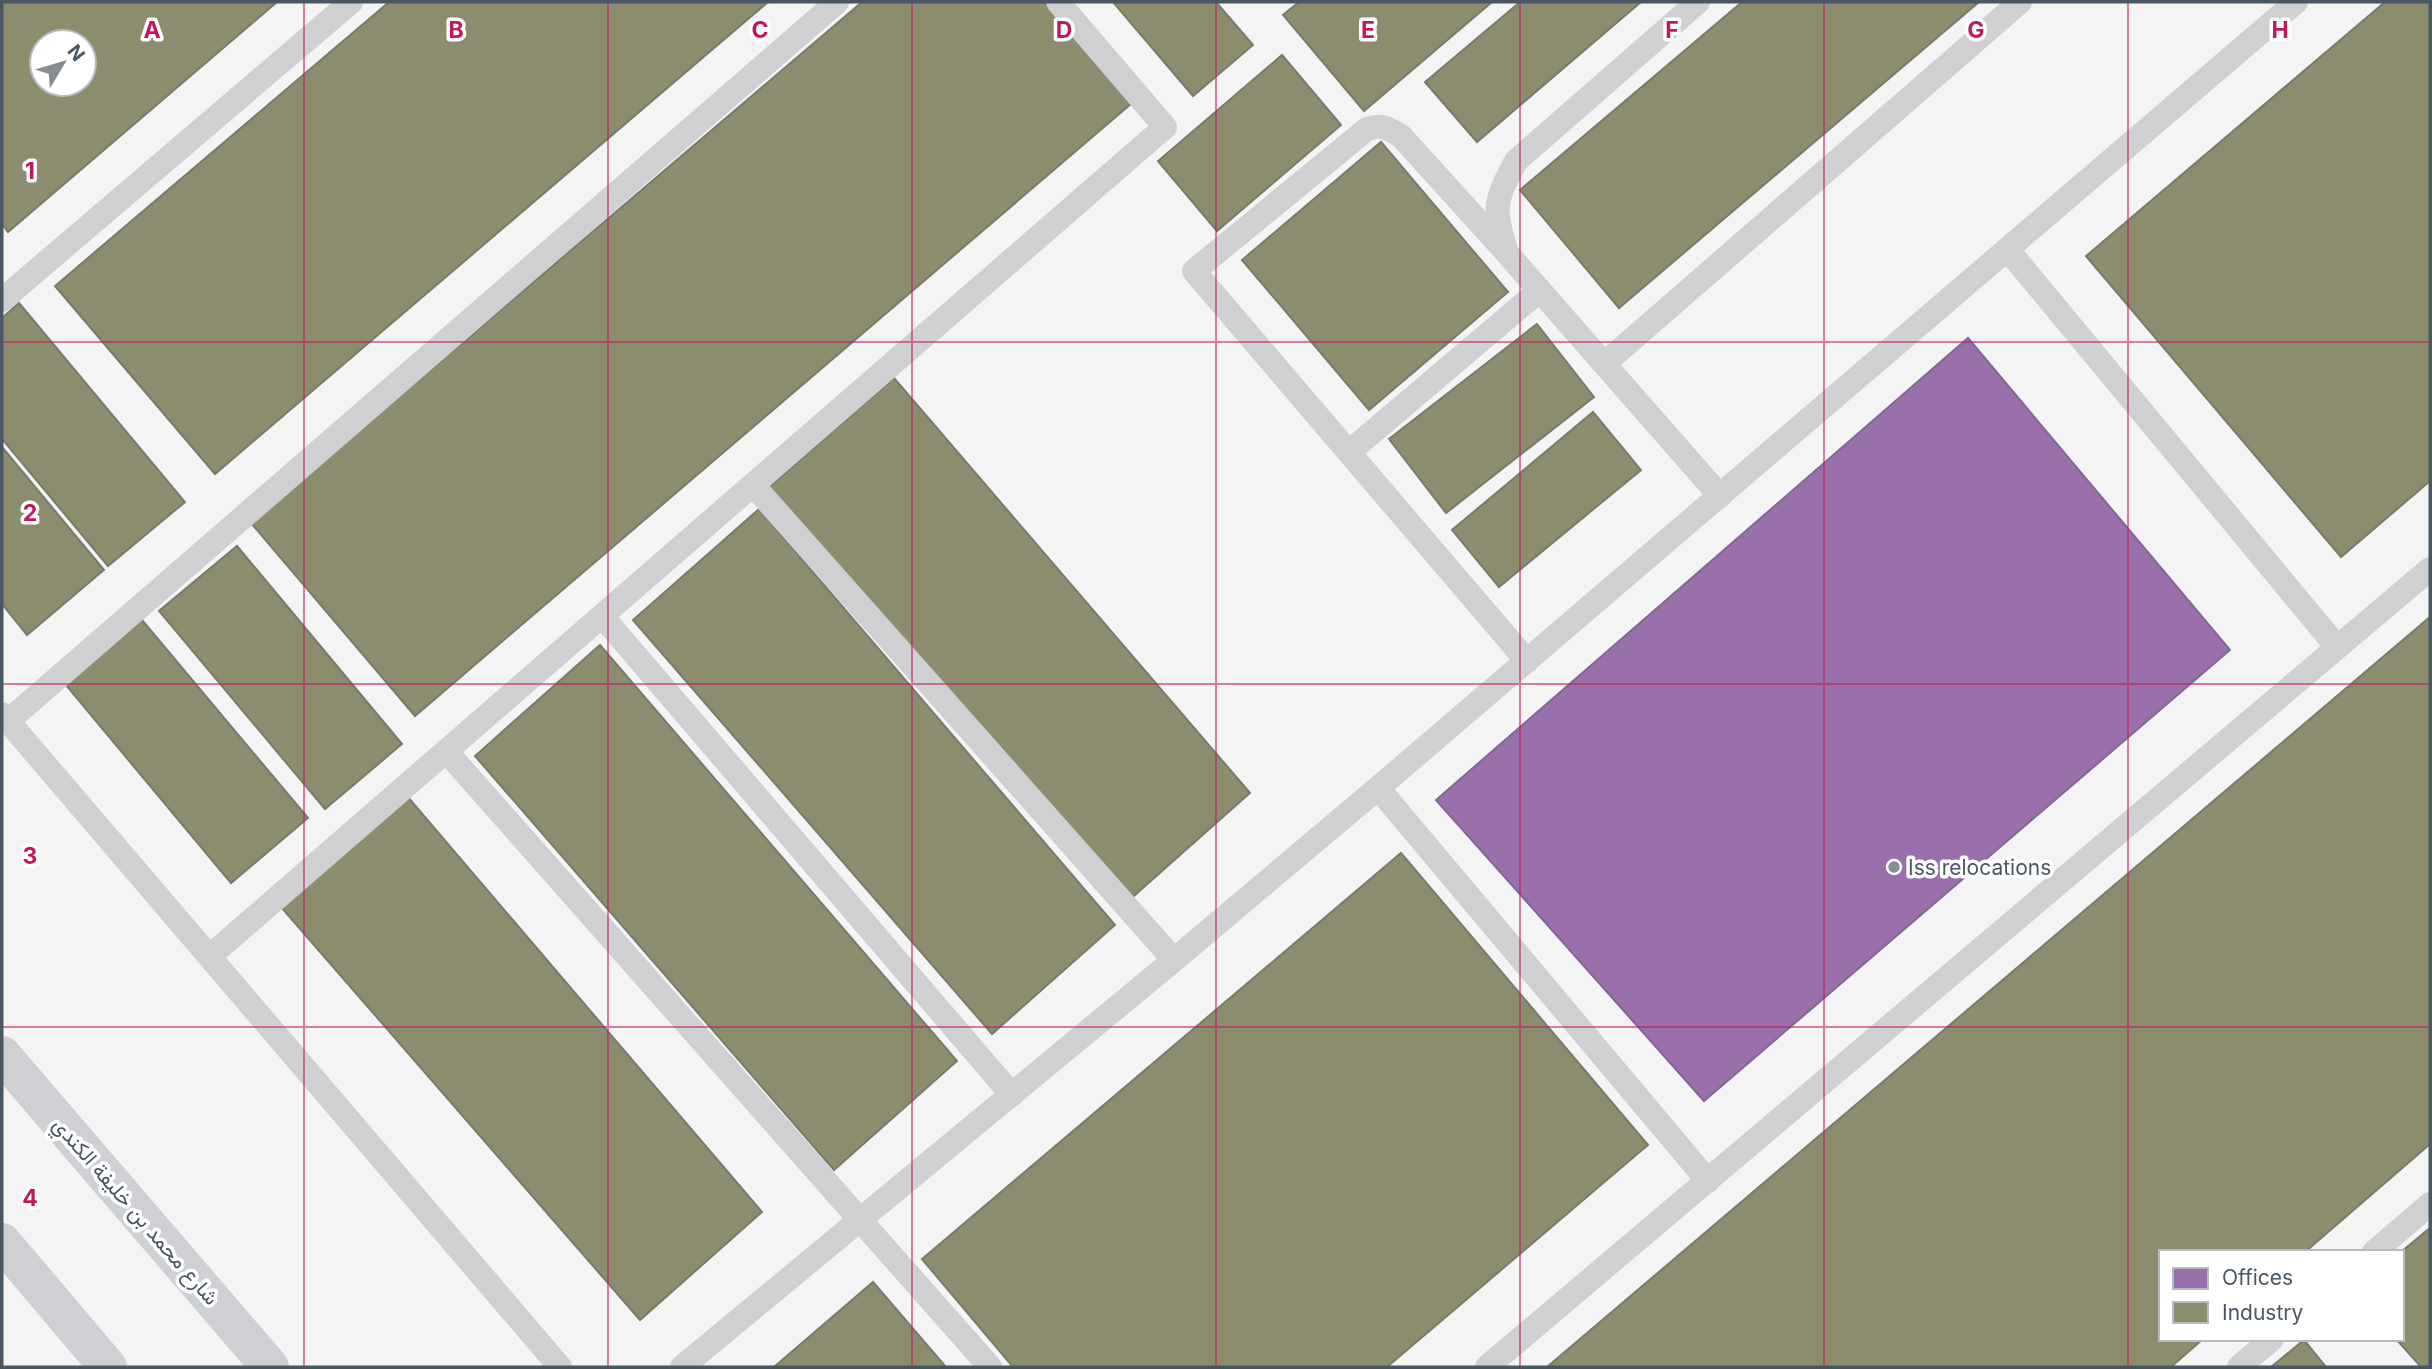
<svg xmlns="http://www.w3.org/2000/svg" width="2432" height="1369" font-family="Inter,Vazirmatn,sans-serif">
  <style>
    .offices { fill: #9970ab; stroke: #816895; stroke-width: 2 }
    .industry { fill: #8c8c6e; stroke: #787c6a; stroke-width: 2; fill-rule: evenodd }
    .lines { fill: none; stroke-linecap: round; stroke-linejoin: round }
    .service { stroke: #ced0d2; stroke-width: 24 }
    .secondary { stroke: #ced0d4; stroke-width: 38 }
    .grid { fill: none; stroke: #c2185b; stroke-width: 2; stroke-opacity: 0.55 }
    .poi-dot { fill: #868d94; stroke: #fff; stroke-width: 2.5 }
    .labels { text-anchor: middle; dominant-baseline: central; stroke-width: 7; stroke-linejoin: round; paint-order: stroke }
    .poi-label { font-size: 21px; fill: #4a5661; stroke: #fff; text-anchor: start }
    .street-label { font-size: 21px; fill: #4a5661; stroke: #fff }
    .grid-label { font-size: 23px; text-anchor: middle; font-weight: bold; fill: #c2185b; stroke: #fff; stroke-width: 7; stroke-linejoin: round; paint-order: stroke }
  </style>
  <rect width="100%" height="100%" fill="#f4f4f4"/>
  <path class="offices" d="M1968 338 2230 650 1704 1101 1436 800Z"/>
  <path class="industry" d="M2 2H277L8 232 2 224ZM42 42H84V84H42Z
    M389 2H768L215 474 55 286Z
    M862 2H1044L1131 104 415 716 251 523Z
    M1113 2H1216L1253 45 1193 96Z
    M1299 2H1492L1364 111 1283 15Z
    M1520 2H1641L1477 142 1425 82Z
    M1742 2H1979L1619 308 1520 190Z
    M2385 2H2430V481L2341 557 2086 256Z
    M1282 55 1341 125 1217 231 1158 161Z
    M1381 142 1508 292 1369 410 1242 260Z
    M19 303 185 502 108 566 2 439V318Z
    M1537 324 1594 397 1446 513 1389 439Z
    M894 378 1250 793 1127 902 768 488Z
    M1593 412 1641 470 1499 587 1452 530Z
    M2 447 104 570 27 635 2 604Z
    M759 509 1115 925 992 1034 633 620Z
    M237 546 402 744 325 809 159 611Z
    M2430 617V1144L2305 1252H2161V1339H2203L2171 1367H1547Z
    M142 620 308 818 231 883 65 684Z
    M600 645 957 1061 834 1170 475 756Z
    M407 796 762 1212 640 1320 281 907Z
    M1401 853 1648 1145 1387 1367H1013L922 1259Z
    M2430 1228V1367H2421L2396 1339H2402L2401 1252Z
    M873 1282 946 1367H774Z
    M2304 1340 2326 1367H2271Z"/>
  <g class="lines">
    <path class="service" d="M1698 2 1516 161C1494 202 1493 208 1507 253L1720 496
      M2008 250 2337 647
      M1507 253 1401 136C1388 128 1382 124 1367 129L1194 271 1527 661
      M2 300 351 2
      M1605 363 2020 2
      M1349 452 1540 290
      M753 485 1174 960
      M602 616 1012 1095
      M2 714 560 1367
      M8 721 837 2
      M446 751 990 1367
      M1378 788 1708 1181
      M210 956 1165 127 1058 2
      M2374 1252 2430 1204
      M682 1367 1174 960 1378 788 2296 2
      M1487 1367 2430 569
      M2239 1367 2272 1339"/>
    <path class="secondary" d="M2 1055 270 1367
      M2 1242 108 1367"/>
  </g>
  <path class="grid" d="M304 2V1367M608 2V1367M912 2V1367M1216 2V1367M1520 2V1367M1824 2V1367M2128 2V1367M2 342H2430M2 684H2430M2 1027H2430"/>
  <circle class="poi-dot" cx="1894" cy="867" r="7"/>
  <g class="labels">
    <g class="poi-label">
      <text x="1908" y="867">Iss relocations</text>
    </g>
    <g class="street-label">
      <text transform="translate(136 1211) rotate(49)">شارع محمد بن خليفة الكندي</text>
    </g>
  </g>
  <g class="grid-label">
    <text x="152" y="38">A</text>
    <text x="456" y="38">B</text>
    <text x="760" y="38">C</text>
    <text x="1064" y="38">D</text>
    <text x="1368" y="38">E</text>
    <text x="1672" y="38">F</text>
    <text x="1976" y="38">G</text>
    <text x="2280" y="38">H</text>
    <text x="30" y="179">1</text>
    <text x="30" y="521">2</text>
    <text x="30" y="864">3</text>
    <text x="30" y="1206">4</text>
  </g>
  <rect width="2432" height="1369" fill="none" stroke="#4a5661" stroke-width="7"/>
  <rect x="2159" y="1250" width="245" height="91" fill="#ffffff" stroke="#b7bbc0" stroke-width="2"/>
  <rect x="2173" y="1268" width="35" height="21" fill="#9970ab" stroke="#b7bbc0" stroke-width="2"/>
  <text x="2222" y="1285" font-size="21" fill="#4a5661">Offices</text>
  <rect x="2173" y="1302" width="35" height="21" fill="#8c8c6e" stroke="#b7bbc0" stroke-width="2"/>
  <text x="2222" y="1320" font-size="21" fill="#4a5661">Industry</text>
  <g transform="translate(63 63) rotate(52)"><circle r="33" fill="#ffffff" stroke="#b7bbc0" stroke-width="2"/>
  <path d="M0-5L12 26L0 18L-12 26Z" fill="#868d94"/>
  <text y="-10" font-size="19" font-weight="bold" text-anchor="middle" fill="#4a5661">N</text>
  </g>
</svg>
